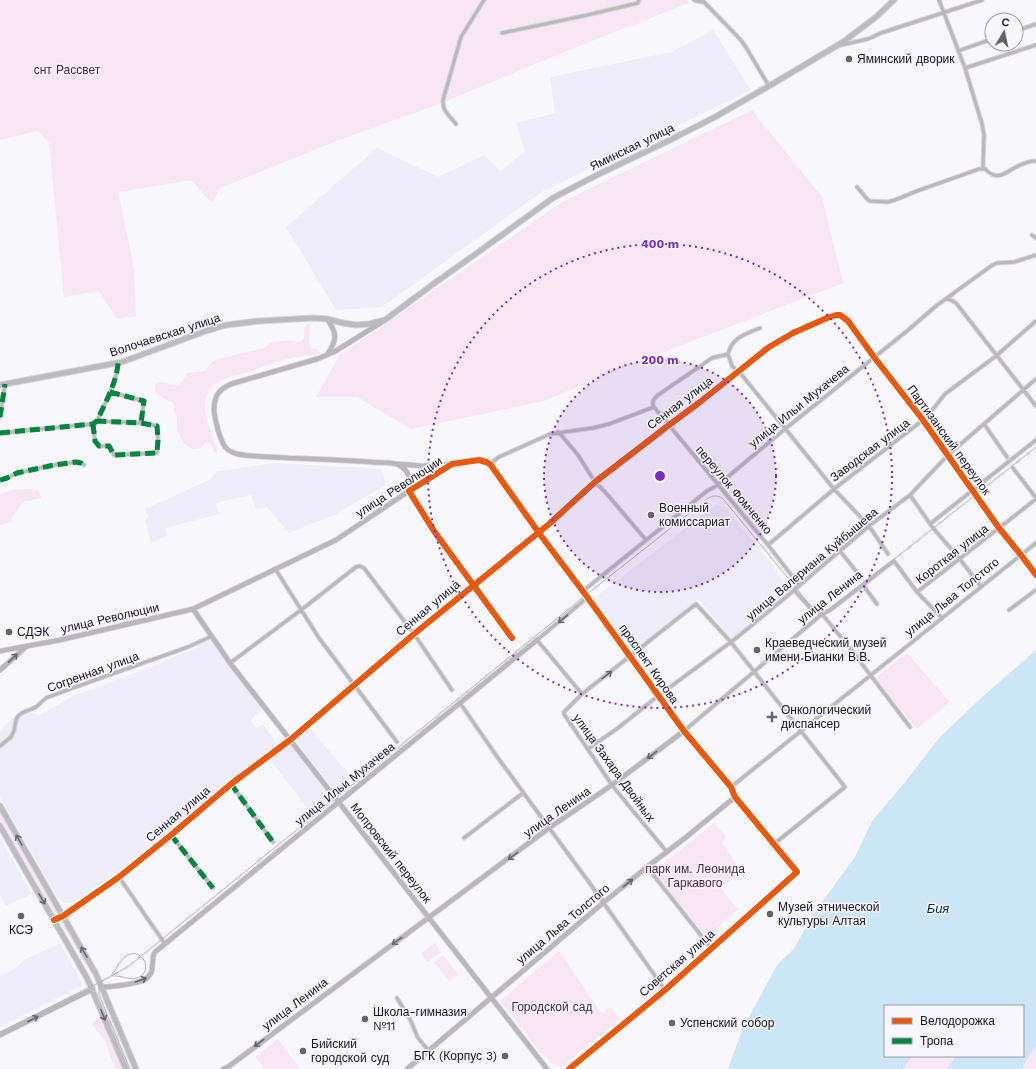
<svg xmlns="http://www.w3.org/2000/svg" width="1036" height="1069" font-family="'Work Sans',sans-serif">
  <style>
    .built { fill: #eeedf9 }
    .green { fill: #f8e6f3 }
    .water { fill: #cde6f7 }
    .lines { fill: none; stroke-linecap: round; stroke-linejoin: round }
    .street-casing { stroke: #d5d4d8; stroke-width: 5 }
    .secondary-casing { stroke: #d5d4d8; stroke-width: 6 }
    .primary-casing { stroke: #d5d4d8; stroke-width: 7 }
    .street { stroke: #bbb8bc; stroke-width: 3 }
    .secondary { stroke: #b9b7bc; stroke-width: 4.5 }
    .primary { stroke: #bcbcc0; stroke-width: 5 }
    .tram { stroke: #b6b4b9; stroke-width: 1 }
    .quiet { stroke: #00873e; stroke-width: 5; stroke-dasharray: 10 5; stroke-linecap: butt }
    .cycleway-casing { stroke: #f7f6fe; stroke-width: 8 }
    .cycleway { stroke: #e8590c; stroke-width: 6 }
    .oneway { stroke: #68666e }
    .oneway2 { stroke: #67666e }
    .oneway3 { stroke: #686870 }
    .ring { fill: none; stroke: #7b2cbf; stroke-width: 2; stroke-dasharray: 2 4 }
    .poi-dot { fill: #64646d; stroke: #f7f6fe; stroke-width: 1.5 }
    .labels { text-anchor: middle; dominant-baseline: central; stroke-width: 3; stroke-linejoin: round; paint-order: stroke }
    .poi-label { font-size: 12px; fill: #151420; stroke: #f7f6fe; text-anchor: start }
    .park-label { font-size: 12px; fill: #502341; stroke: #f7f6fe }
    .street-label { font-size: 12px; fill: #151420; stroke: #f7f6fe }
    .water-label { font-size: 13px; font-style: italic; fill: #002e44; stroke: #f7f6fe }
    .centre { fill: #7b2cbf; stroke: #f7f6fe; stroke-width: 2 }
    .ring-label { font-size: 12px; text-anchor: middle; font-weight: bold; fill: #7b2cbf; stroke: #f7f6fe; stroke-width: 3; stroke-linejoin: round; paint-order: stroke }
  </style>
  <rect width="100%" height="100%" fill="#f8f8fc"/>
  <path class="built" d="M713 30 751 90 543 191 382 307 336 310 286 227 377 148 438 177 484 155 501 171 525 151 516 123 555 113 550 77 671 52Z
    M275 463 381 469 386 485 334 515 289 533 267 507 256 509 251 495 215 503 219 514 166 528 167 536 151 543 145 520 148 517 145 509 209 480 218 471Z
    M717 504 726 508 766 557 791 592 732 639 698 599 634 652 594 598Z
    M209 640 212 641 235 673 263 709 255 715 251 721 257 728 263 724 277 744 118 872 70 904 65 903 62 901 57 896 0 797V731L8 722 26 708 30 713 40 715 77 694 93 689 120 678 125 677 191 650Z
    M309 727 353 779 338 791 334 790 296 741V737Z
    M288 744H291L329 794V797L310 812 269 758Z
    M0 838 32 894 6 906 0 894Z
    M60 943 83 985 0 1027V976L16 968 24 960Z"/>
  <path class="green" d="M0 0H687L689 3 569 50 442 103 339 140 220 188 212 203 191 180 118 192 134 268 136 316 117 319 99 291 64 297 49 143 38 131 0 140Z
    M752 110 822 197 843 283 628 366 544 401 411 429 357 397H316L339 356 562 202Z
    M307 324H310C310 332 308 342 311 349L315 348 319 350V352L317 354C309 356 301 356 292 358 277 361 263 367 248 372 236 376 222 377 212 387 208 391 205 398 205 403 204 417 213 438 218 451L217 453 214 452 211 445 208 442 204 443 201 448 194 449 188 447 183 442 177 430V417L174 411V406L172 402 163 398 156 393 155 385 159 382H163L178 386 182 382 187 373 205 371 211 363 218 359 266 347 270 343 274 342 286 340 297 342 302 341C307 335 302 330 307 324Z
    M30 489 38 491 41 496V498L24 502 21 504 10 522 0 525V494L12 490Z
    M907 653 950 702 917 729 875 678Z
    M0 811 59 912 55 914 0 819Z
    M714 823 726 837 722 842 741 871 721 889 738 909 710 935 703 933 657 876V868Z
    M64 924 88 964 86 966 62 925Z
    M435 943 441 952 428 962 421 953Z
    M559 951 602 1014 610 1007 620 1019 561 1068 551 1063 547 1057 545 1058 500 1001Z
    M443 955 458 974 449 981 434 962Z
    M99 1016 105 1025 123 1069H115L105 1041 92 1024Z
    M278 1039 300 1069H264L255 1057Z
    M1036 1045V1069H1023L1025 1063Z
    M912 1056H954V1059L947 1069H903Z"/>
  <path class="water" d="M1036 650V1045L1025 1063 1023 1069H947L954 1059V1056H1023V1006H885V1056H912L903 1069H728L742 1030 777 965 793 950 814 913 855 857 872 821 906 781 939 738 981 698Z"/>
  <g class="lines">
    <defs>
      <path id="street" d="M694 0 696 1 703 2
        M702 0 741 40 747 49 769 86
        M939 0 965 68 982 124 984 135 983 168
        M1016 31 1036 24
        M502 33 583 16 638 3 639 0
        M841 45 868 39 881 33 982 0
        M958 51 992 39
        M965 68 1036 45
        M456 124C450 116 442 111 443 100L461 37 484 0
        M857 187 868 200 870 201 887 202 895 200 917 191 979 169H985C998 182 1004 173 1018 166 1024 163 1029 161 1036 161
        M1032 235 1036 238
        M946 299 951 300 956 303 1036 406
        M728 354 732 366 741 374 834 489 869 526 888 554
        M110 392 144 401 141 423
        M654 407 768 545 799 585
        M0 417 5 384
        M93 424 95 441 99 446H109L114 455 157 453 158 439 157 426 141 423 97 421
        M984 424 1007 457
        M558 432 562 436 578 455 595 482 606 493 646 540
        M0 433 93 424 97 421C105 403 117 382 118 363
        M490 464 499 457 550 434 593 428 609 424 654 407C651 402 654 399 658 395L712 358 728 354C732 337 746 334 760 328
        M1013 468 1036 498
        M0 480 7 478 17 473 54 465 76 462 81 463 84 465
        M409 491 434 531 512 638
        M910 495 933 528 960 559 981 587
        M930 524 1036 440
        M768 545 834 489 923 420 929 414 945 394 996 356 1036 321
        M840 551 856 571
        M276 570 319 638 397 742
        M863 585 877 604
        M794 590 813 611 822 614 849 647 910 727
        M583 591 707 491 718 485 785 429 907 331 936 306 991 266 997 263 1014 262 1036 255
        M917 592 1036 499
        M1009 610 1036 590
        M230 663 301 610 356 567 360 566 364 568 414 634 452 690
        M582 694 537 640 588 597
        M460 703 498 758 591 885 665 990
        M684 731 822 614 829 611 894 561 917 592 942 618
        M290 740 414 634 549 524 595 482 669 425 739 372 756 357 769 347 793 333 827 318 836 315 842 316 848 321 874 357 923 420 999 528 1021 555 1036 575
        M0 746 11 737 14 731 16 720 18 716 22 713 36 707 46 698 70 689 188 647 212 636
        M588 749 618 728 658 696 735 639 791 593 794 590 869 526 910 495 948 455 1036 379
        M231 784 273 842
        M731 787 1036 543
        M171 835 213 888
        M464 838 523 793
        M667 852 633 811 612 785 564 714V712L582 694 696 604 730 641 845 787 774 844
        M647 867 711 948
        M119 877 165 944
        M397 998 410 1019 418 1038 429 1051"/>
      <path id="secondary" d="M382 322 334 352 317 359 231 384C218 390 214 396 214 411 215 420 220 441 226 448 229 451 234 453 237 454 254 457 272 457 289 458 317 459 344 460 372 462 378 463 394 462 399 465 410 472 411 479 409 491
        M327 355C337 340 338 334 327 319
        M398 464 424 466 451 464
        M193 609 230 663 547 1069
        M0 651 60 640 193 609 336 540 409 491 452 464 479 460 486 462 490 464 539 533 585 594 684 731 731 787 735 797 797 872 665 990 569 1069
        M0 670 27 646
        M54 920 63 916 119 877 171 835 231 784 290 740
        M102 987C112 987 135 984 144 980 147 979 149 976 151 973 154 966 151 958 155 952L537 640
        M0 1035 93 989
        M223 1069 228 1067 549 828 612 785 684 731
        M407 1069 603 903 647 867 685 838 735 797"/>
      <path id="primary" d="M0 385 122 362 206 331 226 325 259 321 313 318 327 319 343 323 356 325 369 324 385 320 436 282 470 258 553 198 597 175 670 140 715 117 769 86 843 42 876 17 894 0
        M0 806 96 974 136 1069
        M0 826 87 978 126 1069"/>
    </defs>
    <use href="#street" class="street-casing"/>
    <use href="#secondary" class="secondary-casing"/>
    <use href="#primary" class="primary-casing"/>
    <use href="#street" class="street"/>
    <use href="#secondary" class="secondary"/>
    <use href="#primary" class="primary"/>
    <path class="tram" d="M112 974C117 969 119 961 125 957 142 944 155 972 137 978 129 980 120 975 112 976
      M103 980 99 986V995L130 1069
      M0 1032 102 981 129 966 586 595 710 497C716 495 720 496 724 500L810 605C816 610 821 612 829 609L911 546 1036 447"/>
    <path class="quiet" d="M110 392 144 401 141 423
      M0 417 5 384
      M93 424 95 441 99 446H109L114 455 157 453 158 439 157 426 141 423 97 421
      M0 433 93 424 97 421C105 403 117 382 118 363
      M0 480 7 478 17 473 54 465 76 462 81 463 84 465
      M231 784 273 842
      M171 835 213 888"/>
    <defs>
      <path id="cycleway" d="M512 638 434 531 409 491 452 464 479 460 486 462 490 464 539 533 585 594 684 731 731 787 735 797 797 872 665 990 569 1069
        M54 920 63 916 119 877 171 835 231 784 290 740 414 634 549 524 595 482 669 425 700 402 769 347 793 333 827 318 836 315H840L848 321 874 357 923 420 999 528 1021 555 1036 575"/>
    </defs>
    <use href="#cycleway" class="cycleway-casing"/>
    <use href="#cycleway" class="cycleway"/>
  </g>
  <defs><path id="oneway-shaft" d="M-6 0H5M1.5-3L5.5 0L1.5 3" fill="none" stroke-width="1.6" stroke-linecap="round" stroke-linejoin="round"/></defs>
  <g class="oneway">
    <use href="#oneway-shaft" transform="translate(563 619) rotate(140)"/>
    <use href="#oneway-shaft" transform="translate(607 675) rotate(-38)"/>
  </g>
  <g class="oneway2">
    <use href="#oneway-shaft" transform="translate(13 658) rotate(-43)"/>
    <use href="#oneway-shaft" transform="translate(652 755) rotate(143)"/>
    <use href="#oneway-shaft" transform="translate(513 856) rotate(143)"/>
    <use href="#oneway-shaft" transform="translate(628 883) rotate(-39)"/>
    <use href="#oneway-shaft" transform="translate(397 941) rotate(144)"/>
    <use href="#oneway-shaft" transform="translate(141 980) rotate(-20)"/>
    <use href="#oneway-shaft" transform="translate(33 1019) rotate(-27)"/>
    <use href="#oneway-shaft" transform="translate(259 1043) rotate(143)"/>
  </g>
  <g class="oneway3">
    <use href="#oneway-shaft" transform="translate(19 840) rotate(-120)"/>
    <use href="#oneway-shaft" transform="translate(42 899) rotate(60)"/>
    <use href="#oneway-shaft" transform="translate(84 952) rotate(-120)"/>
    <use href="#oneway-shaft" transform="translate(103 1015) rotate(68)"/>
  </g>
  <circle cx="660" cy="476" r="116" fill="#7b2cbf" fill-opacity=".12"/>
  <g class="ring">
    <circle cx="660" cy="476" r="116"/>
    <circle cx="660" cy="476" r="232"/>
  </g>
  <g class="poi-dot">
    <circle cx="849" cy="59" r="4"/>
    <circle cx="651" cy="515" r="4"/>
    <circle cx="9" cy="632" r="4"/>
    <circle cx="757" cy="650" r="4"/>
    <path d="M770 711h4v4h4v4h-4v4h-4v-4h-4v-4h4z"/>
    <circle cx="770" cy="914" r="4"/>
    <circle cx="21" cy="916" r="4"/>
    <circle cx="365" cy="1019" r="4"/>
    <circle cx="672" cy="1023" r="4"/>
    <circle cx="303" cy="1051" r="4"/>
    <circle cx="505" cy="1056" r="4"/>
  </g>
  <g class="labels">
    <g class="poi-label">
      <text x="857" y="59">Яминский дворик</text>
      <text x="659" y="508">Военный<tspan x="659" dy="14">комиссариат</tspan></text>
      <text x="17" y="632">СДЭК</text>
      <text x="765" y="643">Краеведческий музей<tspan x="765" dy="14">имени Бианки В.В.</tspan></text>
      <text x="781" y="710">Онкологический<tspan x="781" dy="14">диспансер</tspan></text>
      <text x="778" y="907">Музей этнической<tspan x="778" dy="14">культуры Алтая</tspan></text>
      <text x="21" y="930" text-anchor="middle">КСЭ</text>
      <text x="373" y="1012">Школа-гимназия<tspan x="373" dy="14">№11</tspan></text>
      <text x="680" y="1023">Успенский собор</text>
      <text x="311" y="1044">Бийский<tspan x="311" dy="14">городской суд</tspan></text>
      <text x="497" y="1056" text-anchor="end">БГК (Корпус 3)</text>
    </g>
    <g class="park-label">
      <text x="67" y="70">снт Рассвет</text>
      <text x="695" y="869">парк им. Леонида<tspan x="695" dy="14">Гаркавого</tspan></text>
      <text x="552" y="1007">Городской сад</text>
    </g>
    <g class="street-label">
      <text transform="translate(632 147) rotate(-26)">Яминская улица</text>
      <text transform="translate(165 335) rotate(-18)">Волочаевская улица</text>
      <text transform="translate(680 403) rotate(-37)">Сенная улица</text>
      <text transform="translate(799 406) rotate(-39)">улица Ильи Мухачева</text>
      <text transform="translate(949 440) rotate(54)">Партизанский переулок</text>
      <text transform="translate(870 450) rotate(-37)">Заводская улица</text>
      <text transform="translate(399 487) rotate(-33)">улица Революции</text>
      <text transform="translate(734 490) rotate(50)">переулок Фомченко</text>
      <text transform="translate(952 554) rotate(-38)">Короткая улица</text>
      <text transform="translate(812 564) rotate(-40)">улица Валериана Куйбышева</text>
      <text transform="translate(830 597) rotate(-38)">улица Ленина</text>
      <text transform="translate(952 597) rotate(-39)">улица Льва Толстого</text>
      <text transform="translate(428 608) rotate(-40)">Сенная улица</text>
      <text transform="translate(110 618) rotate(-13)">улица Революции</text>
      <text transform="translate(649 664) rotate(55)">проспект Кирова</text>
      <text transform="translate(93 672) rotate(-20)">Согренная улица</text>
      <text transform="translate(614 768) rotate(54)">улица Захара Двойных</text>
      <text transform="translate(345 784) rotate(-39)">улица Ильи Мухачева</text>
      <text transform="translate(557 812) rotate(-35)">улица Ленина</text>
      <text transform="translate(178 814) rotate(-40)">Сенная улица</text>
      <text transform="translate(391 853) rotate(52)">Мопровский переулок</text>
      <text transform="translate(563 924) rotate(-40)">улица Льва Толстого</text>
      <text transform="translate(677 963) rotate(-41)">Советская улица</text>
      <text transform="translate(295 1004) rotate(-37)">улица Ленина</text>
    </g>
    <g class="water-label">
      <text x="938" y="908">Бия</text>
    </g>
  </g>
  <circle cx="660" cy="476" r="6" class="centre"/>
  <g class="ring-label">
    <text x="660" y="248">400 m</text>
    <text x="660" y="364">200 m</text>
  </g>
  <rect x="884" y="1005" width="140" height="52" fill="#f7f6fe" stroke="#9d9ca5"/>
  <rect x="892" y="1018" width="20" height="6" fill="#e8590c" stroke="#9d9ca5"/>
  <text x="920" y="1025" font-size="12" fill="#151420">Велодорожка</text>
  <rect x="892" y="1038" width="20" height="6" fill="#00873e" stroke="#9d9ca5"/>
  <text x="920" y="1045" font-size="12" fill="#151420">Тропа</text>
  <g transform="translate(1004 32) rotate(9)"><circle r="19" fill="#f7f6fe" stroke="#9d9ca5"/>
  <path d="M0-3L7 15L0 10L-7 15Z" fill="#64646d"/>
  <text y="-6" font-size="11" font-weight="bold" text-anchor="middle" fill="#151420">С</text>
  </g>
</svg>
